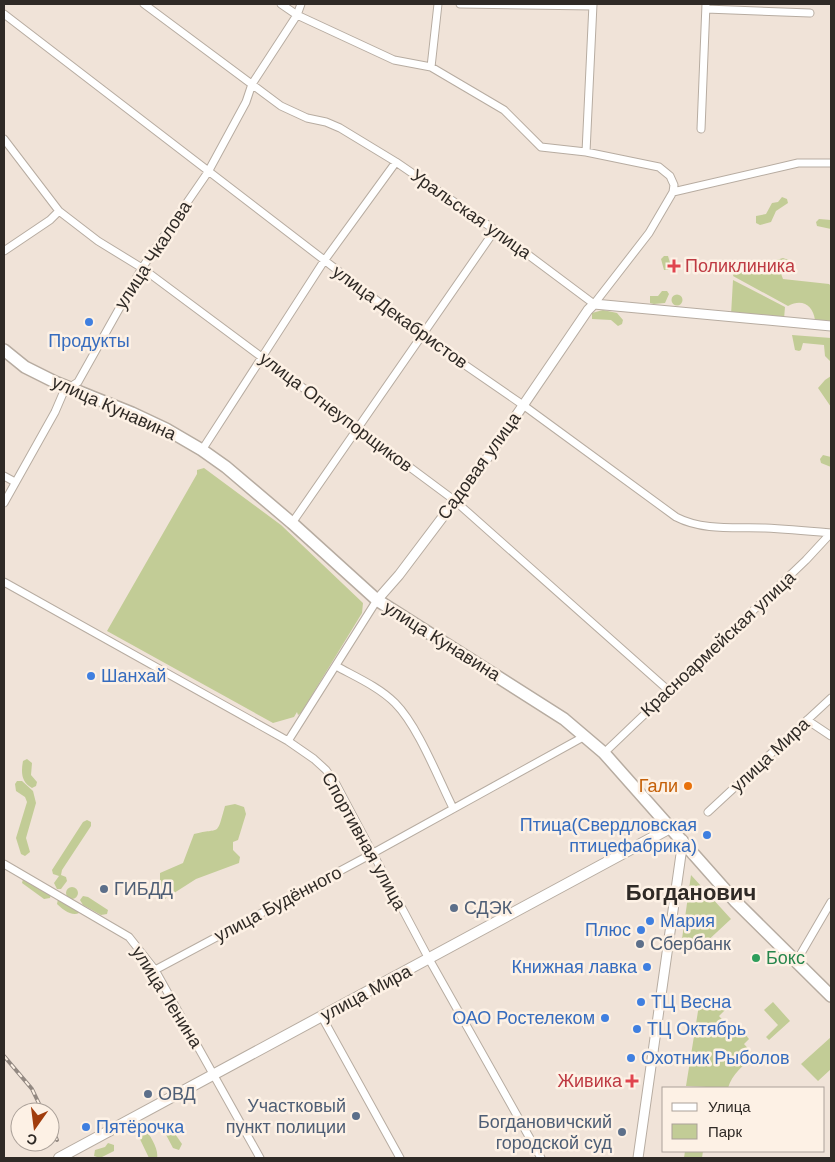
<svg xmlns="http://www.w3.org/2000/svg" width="835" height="1162" font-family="Helvetica,sans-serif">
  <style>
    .green { fill: #c2cc96 }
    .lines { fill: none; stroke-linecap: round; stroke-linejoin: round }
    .minor-casing { stroke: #b7aca1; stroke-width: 9 }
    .tertiary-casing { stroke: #b7aca1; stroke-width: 11 }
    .secondary-casing { stroke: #b7aca1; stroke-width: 12 }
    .primary-casing { stroke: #b7aca1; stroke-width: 14 }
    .minor { stroke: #fff; stroke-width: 7 }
    .tertiary { stroke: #fff; stroke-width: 9 }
    .secondary { stroke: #fff; stroke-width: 10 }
    .primary { stroke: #fff; stroke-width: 11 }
    .rail-casing { stroke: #938982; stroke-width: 4 }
    .rail { stroke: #fdf1e5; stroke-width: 2; stroke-dasharray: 5.5; stroke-linecap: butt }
    .health-dot { fill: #e0444e; stroke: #fdf1e5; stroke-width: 2 }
    .shop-dot { fill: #3f7fe0; stroke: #fdf1e5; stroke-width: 2 }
    .food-dot { fill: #e8710a; stroke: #fdf1e5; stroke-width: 2 }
    .service-dot { fill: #5c6f8a; stroke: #fdf1e5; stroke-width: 2 }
    .leisure-dot { fill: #2e9e5b; stroke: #fdf1e5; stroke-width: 2 }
    .labels { text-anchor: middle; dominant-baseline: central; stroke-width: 5; stroke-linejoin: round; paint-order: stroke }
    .street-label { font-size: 18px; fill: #2f2a26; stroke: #fdf1e5 }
    .health-label { font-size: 18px; fill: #be3a42; stroke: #fdf1e5; text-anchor: start }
    .shop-label { font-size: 18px; fill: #366cbe; stroke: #fdf1e5; text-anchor: start }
    .food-label { font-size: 18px; fill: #c56008; stroke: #fdf1e5; text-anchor: end }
    .service-label { font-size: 18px; fill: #4e5e75; stroke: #fdf1e5; text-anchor: start }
    .leisure-label { font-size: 18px; fill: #27864d; stroke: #fdf1e5; text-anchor: start }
    .district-label { font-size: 22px; font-weight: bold; fill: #2f2a26; stroke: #fdf1e5 }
  </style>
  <rect width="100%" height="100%" fill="#f0e3d8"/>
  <path class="green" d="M782 197 787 199 788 203 776 211 771 222 760 225 756 223V216L766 214 772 203 778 202Z
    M819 219 831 220V229L817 226 816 222Z
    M664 256H668L671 266 668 270H664L661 259Z
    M783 258 794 262V268L790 270 773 267V261Z
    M756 260 762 262V269L780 271 783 279 829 284 831 286V321L815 320C813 306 803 298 788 306L733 276 735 270 738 268 755 269 754 264Z
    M733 280 785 307 784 319 731 315Z
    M662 291H667L669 294 665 303 654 304 650 303V296H658Z
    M671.5 300a5.5 5.5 0 1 1 11 0a5.5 5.5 0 1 1-11 0Z
    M603 310 617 313 623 320 622 324 618 326 611 320 592 319V313Z
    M792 335 831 338V362L825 356 824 345 803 343 801 350 799 351 795 350Z
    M831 376V407L818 388 825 380Z
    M823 455 831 457V467L821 463 820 459Z
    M204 468 281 525 363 603 362 613 301 713 298 715 297 712 294 717 273 723 107 631 197 474V470Z
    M27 759 32 763 31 775 37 782 36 786 32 788C21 782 21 772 23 761Z
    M17 781H22L33 791 36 803 26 838 30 852 25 856 21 854 16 838 27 802 25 797 16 791 15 784Z
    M235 804 244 807 246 814 238 840 233 842V850L240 857 239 863 196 879 160 902V873L183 863 194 834C221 827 216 838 225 806Z
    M87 820 91 822V826L62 870 61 875 66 877 67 881 61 889H57L54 883 59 876 53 874 52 870 83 822Z
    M691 875 731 919 703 945 682 939Z
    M23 879 51 894 50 898 44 899 22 883Z
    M66 893a6 6 0 1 1 12 0a6 6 0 1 1-12 0Z
    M83 896 88 897 108 910 107 914 101 915 83 905 80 900Z
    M58 899 80 911 79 913C72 917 62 909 57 904Z
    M717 1002 725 1010 719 1016 730 1028 736 1023 749 1039 744 1044 754 1055C744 1065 732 1074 728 1088L686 1086 699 1005 711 1007Z
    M773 1002 790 1021 769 1040 766 1037 778 1025 764 1010Z
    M831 1037V1069L818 1081 801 1064Z
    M167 1127 171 1128 182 1144 179 1150 173 1148 164 1131Z
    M140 1128H144C150 1135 159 1149 157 1158H149L137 1133Z
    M108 1143 114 1145V1151L100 1158 94 1156 95 1150 105 1147Z
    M685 1151H703L702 1158H684Z"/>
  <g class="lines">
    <defs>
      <path id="minor" d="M144 4 281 106 307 118 326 122 340 128 396 162 495 230 594 304 649 233 673 192 674 185 670 176 659 167 586 152 541 147 504 110 431 67 394 60 297 15 281 4
        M460 4 593 6
        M706 9 810 13
        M4 14 423 336 523 405 676 517C703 531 735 527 765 528 787 529 809 531 831 533
        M431 67 438 4
        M701 129 706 4
        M4 139 59 211 98 241 142 268 454 500 668 690
        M586 152 593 4
        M673 192 798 163H831
        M4 251 50 220 59 211
        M202 450 324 261 396 162
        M4 476 15 482
        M4 503 55 412 64 391 78 382 142 268 208 172 246 102 252 84 297 15 301 4
        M292 523 495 230
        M4 582 288 741 314 759 326 770 336 784 429 959 541 1158
        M336 666C356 677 379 687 395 703 418 726 438 778 453 808
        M807 720 831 736
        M288 741 377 600
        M604 753 806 560 831 533
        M708 812 831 698
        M4 864 129 937 155 970 260 1158
        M796 962 831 902
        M155 970 366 857 585 736
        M322 1017 400 1158"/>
      <path id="tertiary" d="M377 600 399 575 488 457 588 310 594 304 831 326
        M638 1158 683 840"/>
      <path id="secondary" d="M59 1158 672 827"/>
      <path id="primary" d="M4 350 25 367 55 382 132 413 166 429 202 450 226 467 292 523 377 600 564 719 604 753 736 902 831 996"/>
    </defs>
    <use href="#minor" class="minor-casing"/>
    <use href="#tertiary" class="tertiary-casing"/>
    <use href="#secondary" class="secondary-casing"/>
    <use href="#primary" class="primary-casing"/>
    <use href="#minor" class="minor"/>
    <use href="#tertiary" class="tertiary"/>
    <use href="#secondary" class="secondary"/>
    <use href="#primary" class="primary"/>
    <defs>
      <path id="rail" d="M4 1056 32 1089 43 1112
        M50 1125 57 1140"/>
    </defs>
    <use href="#rail" class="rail-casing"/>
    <use href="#rail" class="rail"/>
  </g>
  <g class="health-dot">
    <path d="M671.5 258.5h5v5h5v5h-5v5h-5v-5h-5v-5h5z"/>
    <path d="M629.5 1073.5h5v5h5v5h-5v5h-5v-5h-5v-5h5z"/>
  </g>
  <g class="shop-dot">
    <circle cx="89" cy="322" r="5"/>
    <circle cx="91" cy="676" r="5"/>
    <circle cx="707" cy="835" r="5"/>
    <circle cx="650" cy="921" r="5"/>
    <circle cx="641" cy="930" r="5"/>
    <circle cx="647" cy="967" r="5"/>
    <circle cx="641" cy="1002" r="5"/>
    <circle cx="605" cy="1018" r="5"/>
    <circle cx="637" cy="1029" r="5"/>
    <circle cx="631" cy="1058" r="5"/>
    <circle cx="86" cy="1127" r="5"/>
  </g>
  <circle class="food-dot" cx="688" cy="786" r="5"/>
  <g class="service-dot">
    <circle cx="104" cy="889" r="5"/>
    <circle cx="454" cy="908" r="5"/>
    <circle cx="640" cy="944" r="5"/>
    <circle cx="148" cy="1094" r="5"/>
    <circle cx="356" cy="1116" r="5"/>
    <circle cx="622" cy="1132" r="5"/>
  </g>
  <circle class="leisure-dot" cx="756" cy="958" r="5"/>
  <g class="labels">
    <g class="street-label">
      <text transform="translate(471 214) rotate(35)">Уральская улица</text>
      <text transform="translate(153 255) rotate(-57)">улица Чкалова</text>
      <text transform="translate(400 317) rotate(36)">улица Декабристов</text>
      <text transform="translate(114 408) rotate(24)">улица Кунавина</text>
      <text transform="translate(336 412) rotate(37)">улица Огнеупорщиков</text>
      <text transform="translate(479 466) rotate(-54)">Садовая улица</text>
      <text transform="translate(442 641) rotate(32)">улица Кунавина</text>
      <text transform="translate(718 644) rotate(-43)">Красноармейская улица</text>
      <text transform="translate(770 755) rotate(-43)">улица Мира</text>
      <text transform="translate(364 841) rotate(61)">Спортивная улица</text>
      <text transform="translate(278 904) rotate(-28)">улица Будённого</text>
      <text transform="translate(366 993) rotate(-28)">улица Мира</text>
      <text transform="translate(167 997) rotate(58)">улица Ленина</text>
    </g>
    <g class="health-label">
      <text x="685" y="266">Поликлиника</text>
      <text x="622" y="1081" text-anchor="end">Живика</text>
    </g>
    <g class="shop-label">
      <text x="89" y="341" text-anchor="middle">Продукты</text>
      <text x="101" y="676">Шанхай</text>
      <text x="697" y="825" text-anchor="end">Птица(Свердловская<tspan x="697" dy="21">птицефабрика)</tspan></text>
      <text x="660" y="921">Мария</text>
      <text x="631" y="930" text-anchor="end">Плюс</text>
      <text x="637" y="967" text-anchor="end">Книжная лавка</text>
      <text x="651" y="1002">ТЦ Весна</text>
      <text x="595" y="1018" text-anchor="end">ОАО Ростелеком</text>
      <text x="647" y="1029">ТЦ Октябрь</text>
      <text x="641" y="1058">Охотник Рыболов</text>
      <text x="96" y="1127">Пятёрочка</text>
    </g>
    <g class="food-label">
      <text x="678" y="786">Гали</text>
    </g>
    <g class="service-label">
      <text x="114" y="889">ГИБДД</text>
      <text x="464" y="908">СДЭК</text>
      <text x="650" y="944">Сбербанк</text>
      <text x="158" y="1094">ОВД</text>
      <text x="346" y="1106" text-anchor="end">Участковый<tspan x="346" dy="21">пункт полиции</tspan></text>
      <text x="612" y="1122" text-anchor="end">Богдановичский<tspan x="612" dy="21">городской суд</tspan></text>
    </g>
    <g class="leisure-label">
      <text x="766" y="958">Бокс</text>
    </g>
    <g class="district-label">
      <text x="691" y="892">Богданович</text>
    </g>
  </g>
  <rect width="835" height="1162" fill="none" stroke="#2f2a26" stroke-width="10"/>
  <rect x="662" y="1087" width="162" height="65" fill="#fdf1e5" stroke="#aba199"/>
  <rect x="672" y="1103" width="25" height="8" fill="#ffffff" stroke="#aba199"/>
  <text x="708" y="1112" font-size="15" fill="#2f2a26">Улица</text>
  <rect x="672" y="1124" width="25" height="15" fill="#c2cc96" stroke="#aba199"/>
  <text x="708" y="1137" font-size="15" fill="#2f2a26">Парк</text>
  <g transform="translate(35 1127) rotate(194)"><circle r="24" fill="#fdf1e5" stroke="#aba199"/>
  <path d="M0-4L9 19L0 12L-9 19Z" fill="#a13c0c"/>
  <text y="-8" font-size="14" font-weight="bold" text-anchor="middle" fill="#2f2a26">С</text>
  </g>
</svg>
